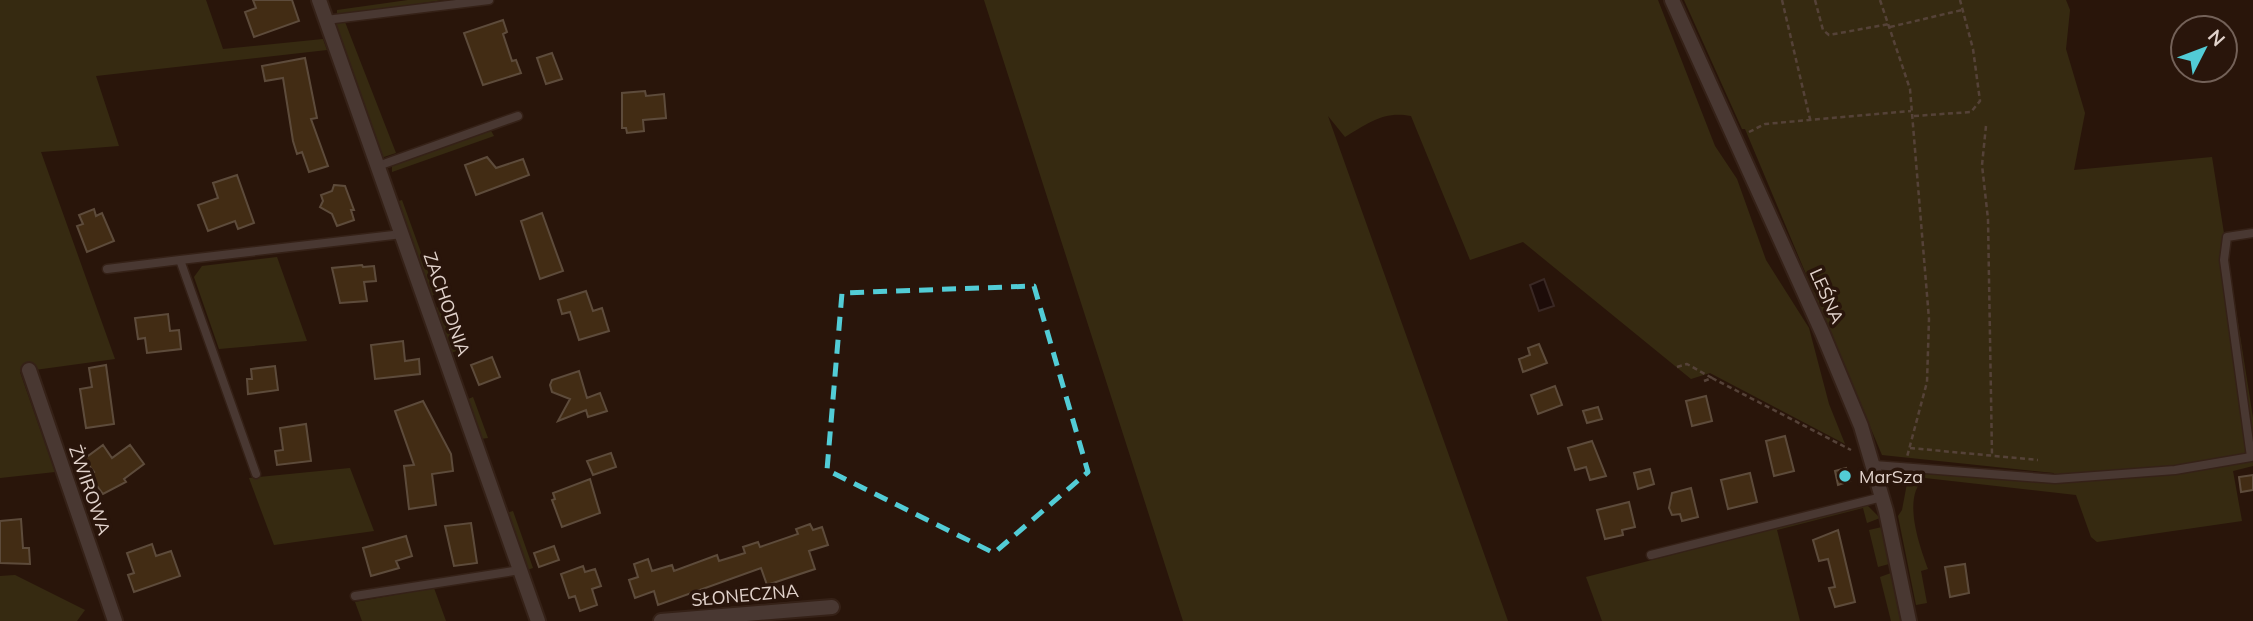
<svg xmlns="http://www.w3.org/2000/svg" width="2253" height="621" font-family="Mulish,sans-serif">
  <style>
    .green { fill: #454419 }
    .water { fill: #0f0008; stroke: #4e3f43; stroke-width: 2 }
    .building { fill: #5f4721; stroke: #9c8d76; stroke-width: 2 }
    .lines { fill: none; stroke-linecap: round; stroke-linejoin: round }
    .service-casing { stroke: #433026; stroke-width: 11 }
    .minor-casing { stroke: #433026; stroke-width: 18 }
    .path { stroke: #8a7870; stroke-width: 2.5; stroke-dasharray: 5 3.5; stroke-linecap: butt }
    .service { stroke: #6f6263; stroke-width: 8 }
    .minor { stroke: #6f6263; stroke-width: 14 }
    .marked { fill: none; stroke: #52ccd6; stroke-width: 5; stroke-dasharray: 14 9; stroke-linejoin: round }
    .poi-dot { fill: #52ccd6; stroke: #29150b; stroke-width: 2.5 }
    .labels { text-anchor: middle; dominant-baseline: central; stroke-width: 7; stroke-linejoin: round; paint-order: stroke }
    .street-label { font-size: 18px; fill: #e2d3cc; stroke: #29150b }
    .poi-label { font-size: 18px; fill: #e2d3cc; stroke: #29150b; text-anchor: start }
  </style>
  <rect width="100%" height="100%" fill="#29150b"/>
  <path class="green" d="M0 0H206L223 49 323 39 327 50 96 76 119 146 41 152 115 359 20 372 55 472 0 478Z
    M408 0H443L337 16V10Z
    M984 0H1658L1715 146 1737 179 1766 260 1809 328 1829 404 1845 444 1710 373 1691 379 1523 242 1470 260 1411 116C1383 111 1369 123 1345 137L1328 116 1508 621H1183Z
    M1684 0H2066L2070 10 2066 49 2085 113 2074 170 2212 157 2253 418V466L2233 471 2242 521 2097 542 2091 537 2076 495 1925 478C1901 496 1920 547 1928 569L1921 571 1927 603 1916 605 1898 516 1902 510 1909 473 2054 482V473L1882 455 1745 129H1742Z
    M345 22 396 153 381 158 334 24Z
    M490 129 494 136 392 172V164Z
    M402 200 436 294 431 296 396 202Z
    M277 257 307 341 219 349 194 277 202 266Z
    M440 307 456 351 449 354 434 308Z
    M473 397 488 438 480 439 466 400Z
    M350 468 374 531 274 545 249 478Z
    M1867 505 1880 518 1867 523 1863 508 1777 530 1800 621H1602L1586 577Z
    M513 511 533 568 527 570 506 513Z
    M1882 527 1889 564 1878 567 1869 530Z
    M1891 573 1901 621H1891L1880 577Z
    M15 575 85 610 77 621H0V576Z
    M434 588 446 621H362L355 602Z"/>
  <path class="water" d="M1544 279 1554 306 1539 311 1530 285Z"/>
  <path class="building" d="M253 0H292L299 21 254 37 245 12 256 8Z
    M503 20 507 32 503 34 512 61 516 60 521 73 483 85 464 33Z
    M552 53 562 79 546 84 537 58Z
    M305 58 317 118 311 119 328 166 309 172 302 152 297 154 293 141 283 78 265 81 262 66Z
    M645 91 646 96 664 94 666 118 643 120 644 131 627 133 626 128H622V93Z
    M487 157 496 168 523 159 529 175 476 195 465 165Z
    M237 175 254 223 238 229 235 221 208 231 198 205 218 198 213 183Z
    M334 185 345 186 354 210H351L354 220 337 226 332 214 320 207 323 201 321 195 332 191Z
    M94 209 96 216 102 213 114 241 87 252 77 226 83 224 79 215Z
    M542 213 563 271 540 279 521 221Z
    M362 265 363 267 374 266 376 281 364 282 367 301 340 303 332 268Z
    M586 291 593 311 602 308 609 331 579 340 570 312 562 314 558 300Z
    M168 314 170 331 179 330 181 349 147 353 145 338 138 339 135 318Z
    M403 341 405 361 419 359 420 374 375 379 371 345Z
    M1539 344 1547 363 1523 372 1519 359 1530 355 1528 348Z
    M492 357 500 377 479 385 471 365Z
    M106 365 114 424 86 428 80 389 92 387 89 368Z
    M275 366 278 390 248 394 247 379H252L251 369Z
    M579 371 587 398 600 393 607 411 588 417 586 410 558 421 570 399 552 392 550 385 552 380Z
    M1555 386 1562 405 1538 414 1531 395Z
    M1706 396 1712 421 1692 426 1686 401Z
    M423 401 451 454 453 471 432 474 436 505 409 509 404 466 414 465 395 411Z
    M1598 407 1602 419 1587 423 1583 411Z
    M306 424 311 461 277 465 275 451 283 450 280 428Z
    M1785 436 1794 471 1774 476 1766 441Z
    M1592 441 1606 476 1590 480 1586 467 1575 470 1568 448Z
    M103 445 112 458 130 445 144 464 124 479 126 482 103 494 89 475 94 472 84 459Z
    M611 453 616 467 593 475 587 461Z
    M1846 468 1850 481 1838 485 1835 471Z
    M1650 469 1654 484 1638 489 1634 473Z
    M1750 473 1757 502 1728 509 1721 480Z
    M2253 475V490L2241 492 2239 477Z
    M590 479 600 513 562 527 552 500 555 499 553 493Z
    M1691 488 1698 517 1682 521 1680 514 1672 515 1669 508 1672 493Z
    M1629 502 1635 527 1622 530 1623 535 1605 539 1597 510Z
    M21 519 23 548H29L30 564 0 563V521Z
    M471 523 477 563 454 566 445 526Z
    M810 524 813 530 822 527 828 545 809 551 815 569 767 585 761 568 658 605 654 591 635 598 629 580 638 577 634 564 648 559 652 571 672 565 674 571 717 555 719 561 745 553 743 547 758 542 760 547 798 534 796 529Z
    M1838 530 1855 602 1835 607 1829 588 1835 587 1828 559 1819 561 1813 540Z
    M406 536 412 556 396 561 399 568 371 576 363 548Z
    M152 544 156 556 171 551 180 576 134 592 128 575 134 573 127 553Z
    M554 546 559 560 539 567 534 553Z
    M1965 564 1969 593 1950 597 1945 567Z
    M583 566 585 572 595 569 601 586 592 589 597 605 580 611 575 596 569 598 561 574Z"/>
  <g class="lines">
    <defs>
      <path id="service" d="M326 20 489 0
        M378 166 518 116
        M107 269 180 260
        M1874 465 2055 479 2175 470 2251 457 2224 260 2227 237 2253 233
        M256 474 180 260 402 234
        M1651 555 1882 497
        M355 596 520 570"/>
      <path id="minor" d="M319 0 538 621
        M1672 0 1822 332 1861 426 1886 511 1909 621
        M29 370 115 621
        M661 621 832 607"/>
    </defs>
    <use href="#service" class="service-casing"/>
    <use href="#minor" class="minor-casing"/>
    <path class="path" d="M1782 0 1810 119
      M1815 0 1823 30 1829 35 1889 24
      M1880 0 1910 89 1929 319 1927 382 1907 457
      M1890 27 1962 10
      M1914 116 1971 112 1980 101 1973 49 1960 0
      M1986 126 1982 165 1988 219 1992 455
      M1749 132 1765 124 1911 111
      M1677 367 1687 364 1712 378
      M1704 381 1712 378 1851 450
      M1910 448 2038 460"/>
    <use href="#service" class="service"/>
    <use href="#minor" class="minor"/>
  </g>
  <path d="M0 0H2253V621H0ZM1034 286 1088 472 994 553 827 470 842 293Z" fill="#29150b" fill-opacity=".55" fill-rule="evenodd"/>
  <path class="marked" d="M1034 286 1088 472 994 553 827 470 842 293Z"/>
  <circle class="poi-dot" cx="1845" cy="476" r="7"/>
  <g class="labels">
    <g class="street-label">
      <text transform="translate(1827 296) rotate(66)">LEŚNA</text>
      <text transform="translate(447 304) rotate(71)">ZACHODNIA</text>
      <text transform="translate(90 490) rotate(71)">ŻWIROWA</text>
      <text transform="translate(745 595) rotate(-5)">SŁONECZNA</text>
    </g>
    <g class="poi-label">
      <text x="1859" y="476">MarSza</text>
    </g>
  </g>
  <g transform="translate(2204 49) rotate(48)"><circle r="33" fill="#29150b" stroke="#736158" stroke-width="2"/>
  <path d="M0-5L12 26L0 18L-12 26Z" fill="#52ccd6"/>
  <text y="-10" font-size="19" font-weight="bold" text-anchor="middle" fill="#e2d3cc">N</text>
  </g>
</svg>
